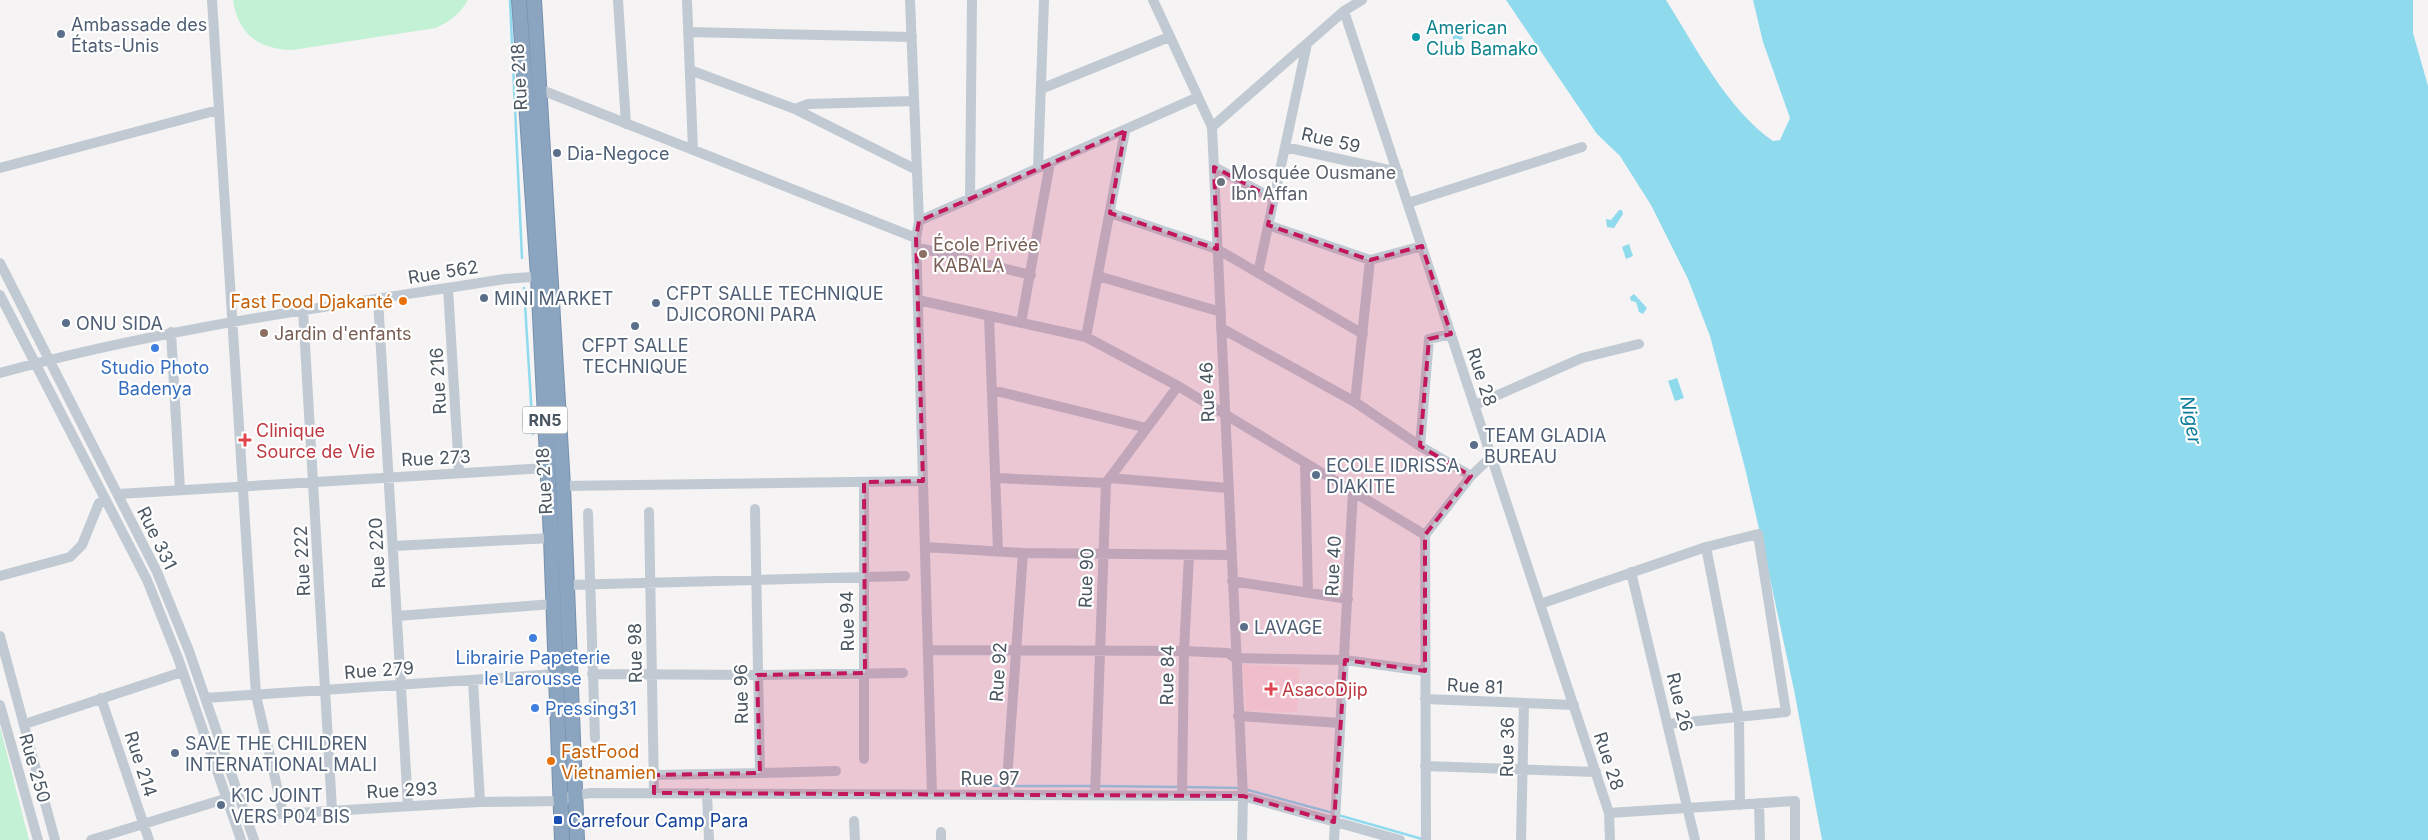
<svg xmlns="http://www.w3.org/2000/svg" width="2428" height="840" font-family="Inter,sans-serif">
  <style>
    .medical { fill: #fce8e6 }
    .green { fill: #c3f1d5 }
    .water { fill: #90daee }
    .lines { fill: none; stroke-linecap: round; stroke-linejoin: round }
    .stream { stroke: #90daee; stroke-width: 2.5 }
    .highway-casing { stroke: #7690ad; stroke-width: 16 }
    .minor { stroke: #c1cad2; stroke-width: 10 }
    .highway { stroke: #8ba5c1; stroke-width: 14 }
    .marked { fill: #c2185b; fill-opacity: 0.2; stroke: #c2185b; stroke-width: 4; stroke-dasharray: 10 6; stroke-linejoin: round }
    .service-dot { fill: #5c6f8a; stroke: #fff; stroke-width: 2 }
    .culture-dot { fill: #0f9aa8; stroke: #fff; stroke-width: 2 }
    .worship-dot { fill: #6b7280; stroke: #fff; stroke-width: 2 }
    .education-dot { fill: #8d6e63; stroke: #fff; stroke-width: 2 }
    .food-dot { fill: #e8710a; stroke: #fff; stroke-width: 2 }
    .shop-dot { fill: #3f7fe0; stroke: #fff; stroke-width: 2 }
    .health-dot { fill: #e0444e; stroke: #fff; stroke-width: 2 }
    .transit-dot { fill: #1a4fb4; stroke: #fff; stroke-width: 2 }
    .labels { text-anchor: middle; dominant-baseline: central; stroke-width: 4.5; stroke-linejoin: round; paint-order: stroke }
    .shield { fill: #fff; stroke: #808990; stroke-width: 1 }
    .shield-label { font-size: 16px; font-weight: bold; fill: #4a5661 }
    .service-label { font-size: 18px; fill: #4e5e75; stroke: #fff; text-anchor: start }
    .culture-label { font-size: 18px; fill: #0d838f; stroke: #fff; text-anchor: start }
    .street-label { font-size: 18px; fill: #4a5661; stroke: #fff }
    .worship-label { font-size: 18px; fill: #5b616d; stroke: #fff; text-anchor: start }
    .education-label { font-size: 18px; fill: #785e54; stroke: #fff; text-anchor: start }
    .food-label { font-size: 18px; fill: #c56008; stroke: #fff; text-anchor: end }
    .shop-label { font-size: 18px; fill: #366cbe; stroke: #fff }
    .health-label { font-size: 18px; fill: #be3a42; stroke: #fff; text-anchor: start }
    .transit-label { font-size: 18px; fill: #164399; stroke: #fff; text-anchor: start }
    .water-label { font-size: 19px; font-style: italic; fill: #0c7c9b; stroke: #fff }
  </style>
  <rect width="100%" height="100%" fill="#f5f3f3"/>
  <path class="medical" d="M1242 664 1300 668 1297 712 1246 711Z"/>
  <path class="green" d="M233 0H468C460 14 450 21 436 28L292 50C258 49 238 34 233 0Z
    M0 727 29 840H0Z"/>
  <path class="water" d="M1506 0H1666C1695 46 1727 109 1773 141L1780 140 1790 118 1763 42 1753 0H2413V33L2428 86V840H1822L1794 690 1763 546 1745 468 1710 336 1688 279 1651 205 1620 156 1597 134Z
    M1457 23 1463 39 1454 41 1449 27Z
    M1619 210H1622L1623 214 1614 228 1607 227 1606 219 1611 220Z
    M1629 244 1633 256 1626 259 1622 247Z
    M1634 294 1647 308 1643 314 1639 312 1636 302 1631 301 1630 297Z
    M1677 378 1684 398 1675 401 1668 381Z"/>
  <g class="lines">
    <path class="stream" d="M510 0 522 258
      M524 288 533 434
      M963 785 1004 786
      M1010 786H1092
      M1097 786 1179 787
      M1185 787 1239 788
      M1244 789 1333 813
      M1338 815 1422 839"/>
    <defs>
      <path id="highway" d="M519 0 538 276 551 538 562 840
        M534 0 563 486 577 840"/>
    </defs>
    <use href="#highway" class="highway-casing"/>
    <path class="minor" d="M212 0 256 695 283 813
      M618 0 626 124
      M687 0 693 150
      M910 0 919 221 916 238 932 794
      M1153 0 1212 127 1243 796 1242 840
      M1344 11 1609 813 1610 840
      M688 32 912 37
      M690 70 795 109 808 104 914 101
      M539 89 916 238
      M1041 89 1169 37
      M795 109 917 170
      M1212 127 1344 11 1362 0
      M1285 147 1398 172
      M1214 167 1274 199
      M0 168 218 110
      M1038 168 1044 0
      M970 199 972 0
      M1408 203 1582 147
      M1110 213 1217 249 1363 334
      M919 221 1198 97
      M1268 225 1370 260 1422 246
      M916 247 1031 275
      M0 263 157 572 189 651 254 840
      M1258 273 1307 44
      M1098 276 1221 312
      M448 288 459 472
      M0 295 147 580 178 658 241 840
      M378 299 408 806
      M918 300 1086 337 1178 386 1425 535
      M303 310 332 810
      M989 316 998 551
      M1021 323 1050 163
      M1221 328 1355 402 1420 446 1471 476
      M171 332 180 490
      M1086 337 1125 131
      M0 373C165 327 335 306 505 279L545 276
      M992 390 1147 428
      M1355 402 1370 260
      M1475 405 1582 358 1639 344
      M1420 446 1429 339 1451 334
      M1305 463 1308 593
      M995 478 1106 483
      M1110 478 1228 488
      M864 482V759
      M563 486 923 481
      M118 494 547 468
      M649 512 654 793
      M588 513 595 738
      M393 546 551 538
      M925 547 1023 553 1231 555
      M1706 547 1739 717 1740 805
      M1631 572 1695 840
      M0 576 70 557 82 545 99 503 106 500
      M1232 581 1348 599
      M567 585 905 576
      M1540 604 1706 547 1758 534 1786 712 1668 724
      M397 616 553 604
      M0 636 55 840
      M928 650 1184 651 1228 653 1235 658 1345 660 1425 671
      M592 674 757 675 903 673
      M473 681 480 802
      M101 698 149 840
      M205 698 556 674
      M1425 699 1574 705
      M0 705 38 840
      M1238 716 1340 723
      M25 724 182 672
      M1425 766 1596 772
      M760 773 836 771
      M654 775 760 773 755 509
      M707 793 709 840
      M1006 795 1023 553
      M1095 795 1106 483 1178 386
      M1182 795 1184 651 1189 555
      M1759 803 1760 840
      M1609 813 1795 801V840
      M245 816 480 802 560 801 575 795 591 793 1243 796 1400 840
      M854 821 855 840
      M91 840 231 797
      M941 840V832
      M1334 840 1353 491
      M1426 840 1425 535 1471 476 1492 456
      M1521 840 1524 704"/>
    <use href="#highway" class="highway"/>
  </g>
  <path class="marked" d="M1125 131 1110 213 1217 249 1214 167 1274 199 1268 225 1370 260 1422 246 1451 334 1429 339 1420 446 1471 476 1425 535V671L1345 660 1334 822 1243 796 654 793V775L760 773 757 675 865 673 864 482 923 481 916 238 919 221Z"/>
  <g class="service-dot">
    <circle cx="61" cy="34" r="5"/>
    <circle cx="557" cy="153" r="5"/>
    <circle cx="484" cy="298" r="5"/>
    <circle cx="656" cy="303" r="5"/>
    <circle cx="66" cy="323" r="5"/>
    <circle cx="635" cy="326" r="5"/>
    <circle cx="1474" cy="445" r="5"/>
    <circle cx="1316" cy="475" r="5"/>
    <circle cx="1244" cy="627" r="5"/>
    <circle cx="175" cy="753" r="5"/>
    <circle cx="221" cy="805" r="5"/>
  </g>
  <circle class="culture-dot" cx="1416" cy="37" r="5"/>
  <circle class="worship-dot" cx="1221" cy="182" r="5"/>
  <g class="education-dot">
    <circle cx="923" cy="254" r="5"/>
    <circle cx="264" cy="333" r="5"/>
  </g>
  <g class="food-dot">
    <circle cx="403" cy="301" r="5"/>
    <circle cx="551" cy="761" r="5"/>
  </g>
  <g class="shop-dot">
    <circle cx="155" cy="348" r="5"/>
    <circle cx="533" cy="638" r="5"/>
    <circle cx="535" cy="708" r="5"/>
  </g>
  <g class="health-dot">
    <path d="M242.5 432.5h5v5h5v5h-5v5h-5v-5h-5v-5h5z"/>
    <path d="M1268.5 681.5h5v5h5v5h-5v5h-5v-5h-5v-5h5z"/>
  </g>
  <rect class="transit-dot" x="553" y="815" width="10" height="10" rx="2.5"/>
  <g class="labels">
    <rect class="shield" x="522.5" y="406.5" width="45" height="27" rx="4"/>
    <g class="shield-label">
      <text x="545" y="420">RN5</text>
    </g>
    <g class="service-label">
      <text x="71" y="24">Ambassade des<tspan x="71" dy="21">États-Unis</tspan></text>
      <text x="567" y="153">Dia-Negoce</text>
      <text x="666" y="293">CFPT SALLE TECHNIQUE<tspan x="666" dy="21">DJICORONI PARA</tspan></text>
      <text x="494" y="298">MINI MARKET</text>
      <text x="76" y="323">ONU SIDA</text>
      <text x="635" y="345" text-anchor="middle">CFPT SALLE<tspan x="635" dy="21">TECHNIQUE</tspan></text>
      <text x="1484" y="435">TEAM GLADIA<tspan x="1484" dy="21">BUREAU</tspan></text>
      <text x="1326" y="465">ECOLE IDRISSA<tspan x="1326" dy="21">DIAKITE</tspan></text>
      <text x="1254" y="627">LAVAGE</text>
      <text x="185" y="743">SAVE THE CHILDREN<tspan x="185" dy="21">INTERNATIONAL MALI</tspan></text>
      <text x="231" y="795">K1C JOINT<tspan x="231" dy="21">VERS P04 BIS</tspan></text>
    </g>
    <g class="culture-label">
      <text x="1426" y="27">American<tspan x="1426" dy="21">Club Bamako</tspan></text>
    </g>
    <g class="street-label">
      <text transform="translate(519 77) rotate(-93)">Rue 218</text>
      <text transform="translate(1331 140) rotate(13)">Rue 59</text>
      <text transform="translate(443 272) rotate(-9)">Rue 562</text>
      <text transform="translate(1482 377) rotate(72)">Rue 28</text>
      <text transform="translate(438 381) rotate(-93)">Rue 216</text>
      <text transform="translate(1207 392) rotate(-92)">Rue 46</text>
      <text transform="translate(436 458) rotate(-3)">Rue 273</text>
      <text transform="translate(544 481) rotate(-93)">Rue 218</text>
      <text transform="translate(157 538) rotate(64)">Rue 331</text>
      <text transform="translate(377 553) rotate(-93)">Rue 220</text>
      <text transform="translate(302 561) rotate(-93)">Rue 222</text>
      <text transform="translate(1333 566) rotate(-87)">Rue 40</text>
      <text transform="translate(1086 578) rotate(-88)">Rue 90</text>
      <text transform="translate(847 621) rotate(-91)">Rue 94</text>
      <text transform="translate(635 653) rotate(-91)">Rue 98</text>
      <text transform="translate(379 670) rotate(-4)">Rue 279</text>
      <text transform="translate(998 672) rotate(-86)">Rue 92</text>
      <text transform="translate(1167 675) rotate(-89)">Rue 84</text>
      <text transform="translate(1475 686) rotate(3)">Rue 81</text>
      <text transform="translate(741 694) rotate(-91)">Rue 96</text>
      <text transform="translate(1680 702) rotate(76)">Rue 26</text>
      <text transform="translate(1507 747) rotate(-89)">Rue 36</text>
      <text transform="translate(1609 761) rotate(72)">Rue 28</text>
      <text transform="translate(141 764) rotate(72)">Rue 214</text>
      <text transform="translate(35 768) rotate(74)">Rue 250</text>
      <text x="990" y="778">Rue 97</text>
      <text transform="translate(402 790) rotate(-3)">Rue 293</text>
    </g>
    <g class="worship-label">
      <text x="1231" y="172">Mosquée Ousmane<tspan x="1231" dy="21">Ibn Affan</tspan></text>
    </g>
    <g class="education-label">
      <text x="933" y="244">École Privée<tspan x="933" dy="21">KABALA</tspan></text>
      <text x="274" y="333">Jardin d'enfants</text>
    </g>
    <g class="food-label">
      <text x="393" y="301">Fast Food Djakanté</text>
      <text x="561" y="751" text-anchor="start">FastFood<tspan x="561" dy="21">Vietnamien</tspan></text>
    </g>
    <g class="shop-label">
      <text x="155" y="367">Studio Photo<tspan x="155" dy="21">Badenya</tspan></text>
      <text x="533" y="657">Librairie Papeterie<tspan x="533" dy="21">le Larousse</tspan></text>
      <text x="545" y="708" text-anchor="start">Pressing31</text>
    </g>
    <g class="health-label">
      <text x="256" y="430">Clinique<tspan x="256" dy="21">Source de Vie</tspan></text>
      <text x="1282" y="689">AsacoDjip</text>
    </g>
    <g class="transit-label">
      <text x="568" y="820">Carrefour Camp Para</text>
    </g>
    <g class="water-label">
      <text transform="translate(2191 420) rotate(80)">Niger</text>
    </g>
  </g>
</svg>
